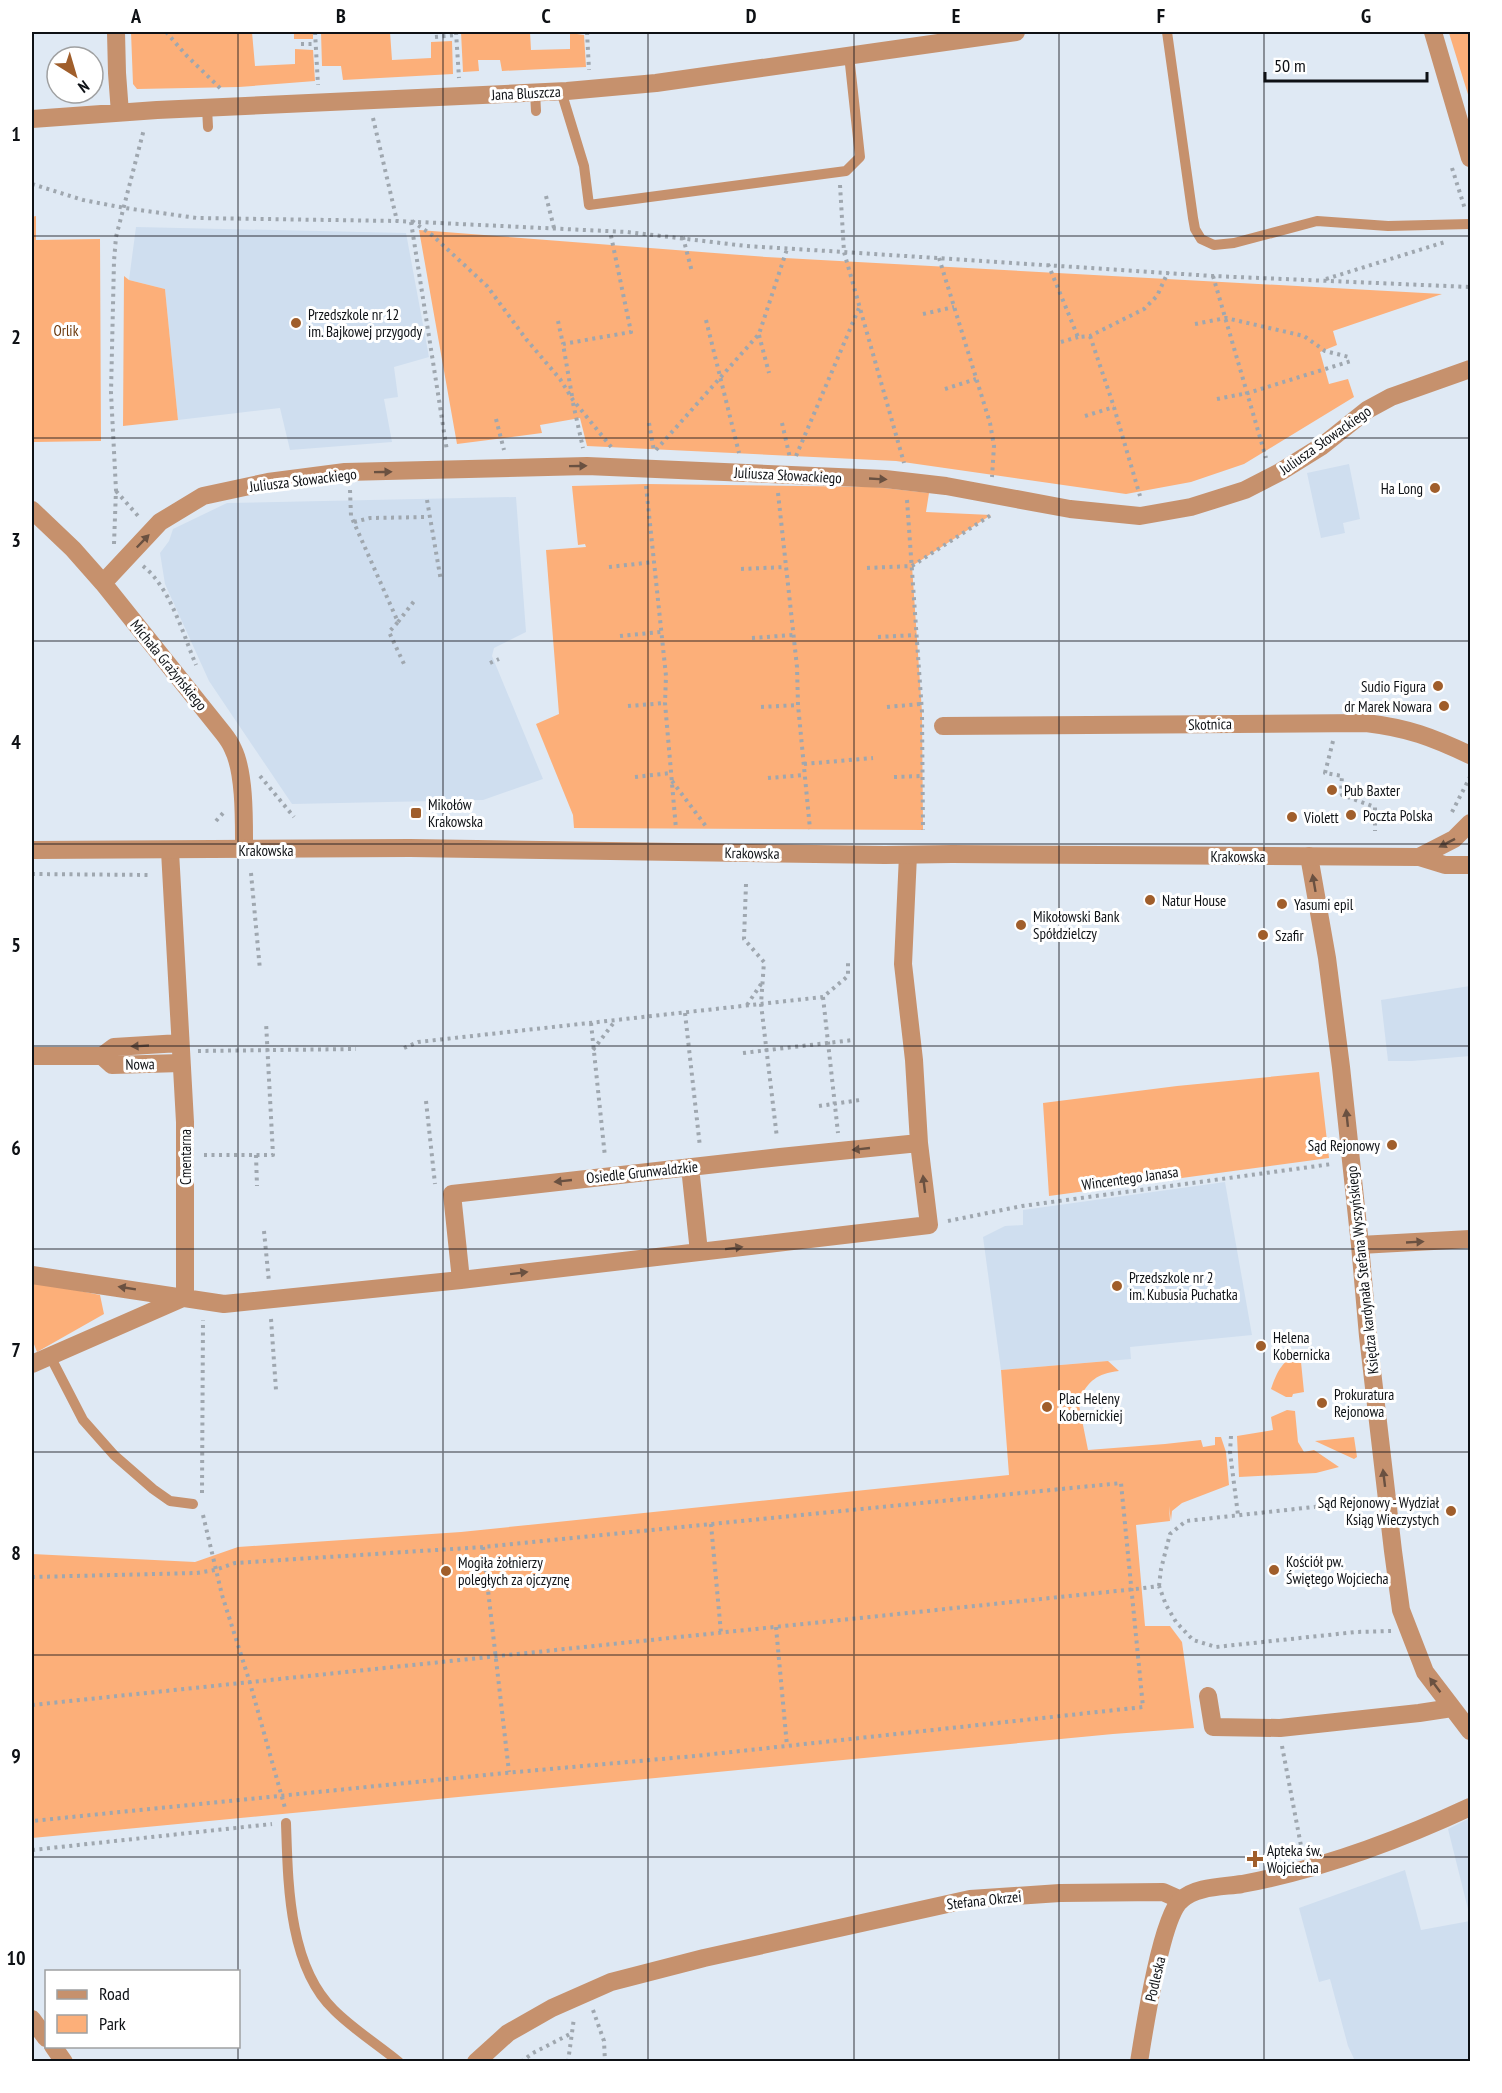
<svg xmlns="http://www.w3.org/2000/svg" width="1502" height="2093" font-family="'PT Sans Narrow',sans-serif">
  <style>
    .built { fill: #cfdeef }
    .green { fill: #fcaf79 }
    .lines { fill: none; stroke-linecap: round; stroke-linejoin: round }
    .path { stroke: #9fa7af; stroke-width: 4; stroke-dasharray: 3 4.5; stroke-linecap: butt }
    .service { stroke: #c6916d; stroke-width: 10 }
    .minor { stroke: #c6916d; stroke-width: 18 }
    .tertiary { stroke: #c6916d; stroke-width: 18 }
    .oneway { fill: #6a5141 }
    .grid { fill: none; stroke: #0e1115; stroke-width: 1.5; stroke-opacity: 0.55 }
    .poi-dot { fill: #a05e2b; stroke: #fff; stroke-width: 2 }
    .labels { text-anchor: middle; dominant-baseline: central; stroke-width: 6; stroke-linejoin: round; paint-order: stroke }
    .street-label { font-size: 15px; fill: #0e1115; stroke: #fff }
    .poi-label { font-size: 15px; fill: #0e1115; stroke: #fff; text-anchor: start }
    .park-label { font-size: 15px; fill: #6a370b; stroke: #fff }
    .neatline { fill: none; stroke: #0e1115; stroke-width: 2 }
    .grid-label { font-size: 20px; text-anchor: middle; font-weight: bold; fill: #0e1115 }
  </style>
  <rect width="100%" height="100%" fill="#dfe9f4"/>
  <path class="built" d="M136 227 406 233 429 357 394 367 398 397 384 399 392 442 290 450 280 408 178 420 165 289 129 280Z
    M1349 464 1360 519 1343 523 1345 533 1321 538 1307 473Z
    M516 497 526 632 494 648 492 656 543 779 483 800 292 804 209 681 165 584 160 553 169 541 173 529 227 503Z
    M1470 986V1056L1412 1061H1388L1381 1000Z
    M1225 1182 1252 1335 1130 1347 1131 1359 1001 1370 983 1237 1005 1226 1023 1225V1210Z
    M1470 1818V1917L1448 1829Z
    M1405 1870 1421 1930 1470 1921V2061H1355L1348 2046 1330 1979 1319 1982 1299 1908Z"/>
  <path class="green" d="M131 32H252L255 66 295 64V49L313 50 315 81 239 87 137 89 133 84Z
    M294 32H313V39H294Z
    M321 32H390L392 60 431 58V42L452 41 453 74 343 80 341 66H322Z
    M461 32H530L531 50 570 49V33L584 35 586 67 502 71 500 60H478L479 71 463 72Z
    M1455 32H1470V101L1449 33Z
    M36 216V240L100 239 101 441 34 442 33 421 32 420V217Z
    M419 230 766 257 1442 294 1333 331 1337 345 1320 352 1329 384 1348 379 1354 397 1244 464 1191 482 1126 494 896 461 587 446 580 418 540 425 542 433 457 444Z
    M124 276 129 280 165 289 178 420 123 426Z
    M646 484 875 487 929 493 926 512 991 515 912 566 922 712 923 830 574 828 573 815 536 724 559 714 546 550 586 547 585 544 578 545 572 486Z
    M1319 1072 1329 1158 1049 1196 1043 1103 1177 1086Z
    M32 1281 100 1295 104 1314 37 1352 32 1339Z
    M1301 1351 1303 1352 1304 1361 1301 1362 1304 1392 1293 1394 1292 1397H1286L1271 1389C1278 1369 1282 1362 1301 1351Z
    M1108 1361 1119 1371C1096 1374 1090 1380 1078 1400L1088 1450 1165 1444 1201 1440 1203 1447 1215 1445V1437H1221L1226 1452 1229 1485 1182 1503 1172 1511 1171 1521 1169 1506 1170 1521 1136 1525 1145 1626H1170L1182 1642 1194 1728 1113 1734 32 1838V1554L195 1562 238 1547 461 1532 1009 1475 1001 1370Z
    M1287 1410 1295 1411 1298 1442 1304 1452 1314 1450 1339 1467 1316 1473 1239 1477 1237 1436 1273 1430 1271 1417Z
    M1354 1437 1357 1457 1354 1459 1315 1441Z"/>
  <g class="lines">
    <path class="path" d="M166 32 186 55 221 89
      M315 32 318 85
      M456 32 459 78
      M587 32 589 70
      M435 37 456 35
      M301 44H316
      M373 118 397 221
      M1452 168 1465 209
      M32 184 83 200 125 208 197 218 397 221 627 232 746 246 844 252 1213 276 1470 287
      M840 185 844 252 904 463
      M546 196 554 228
      M412 221 432 235 487 286 526 339 560 379 573 400 612 448
      M411 222 447 451
      M683 237 692 272
      M939 258 990 423 994 446 992 477
      M1048 264 1078 337 1090 336 1144 309 1157 296 1168 272
      M1213 276 1266 458
      M1326 279 1445 242
      M923 314 954 307
      M706 320 739 453
      M558 321 563 344
      M1195 324 1226 318 1304 336 1325 351 1349 357
      M759 335 769 373
      M1090 336 1113 404 1140 496
      M1061 342 1078 337
      M945 389 976 379
      M572 396 563 344 631 332 610 231
      M1217 399 1248 393 1351 361
      M573 403 583 448
      M1085 416 1114 407
      M496 419 504 450
      M649 423 654 451
      M782 423 790 458
      M656 450 759 334 787 249
      M796 456 859 308
      M646 486 666 676 665 703 676 829
      M350 490 351 516 398 622 389 632 404 664
      M116 491 139 517
      M778 493 797 667 798 705 810 829
      M427 500 441 581
      M907 500 922 712 923 830
      M354 522 370 518 428 517
      M114 544 116 490 111 393 114 261 116 237 144 129
      M143 566C170 587 183 634 196 665
      M609 567 654 562
      M867 568 912 566 991 515
      M741 569 786 567
      M398 622 415 600
      M620 636 661 632
      M878 637 916 635
      M752 638 793 635
      M490 663 499 659
      M628 706 665 703
      M761 707 798 705
      M887 707 920 704
      M1333 741 1325 773 1342 776 1341 791 1342 795 1375 807V831
      M804 764 873 758
      M260 776 294 817
      M635 777 671 773
      M894 777 922 776
      M768 778 805 775
      M672 781 708 829
      M1452 812 1470 777
      M216 821 224 812
      M251 873 260 970
      M32 874 152 875
      M746 884 744 939 764 962 761 1004 777 1138
      M823 997 838 1133
      M747 1005 761 984
      M685 1013 700 1147
      M591 1023 605 1157
      M404 1048 418 1042 823 997 848 976V963
      M593 1050 615 1021
      M198 1051 356 1049
      M743 1053 853 1040
      M426 1101 435 1184
      M819 1106 860 1100
      M204 1155H273L266 1022
      M256 1155 257 1186
      M948 1221 1022 1206 1332 1164
      M264 1231 269 1282
      M271 1319 276 1390
      M1231 1436 1230 1452 1238 1515
      M202 1493 203 1320
      M203 1515 222 1595 250 1683 285 1808
      M711 1524 721 1633
      M483 1547 509 1772
      M32 1577 197 1573 215 1570 235 1563 483 1547 1121 1483 1143 1707 695 1756 505 1773 32 1821
      M1159 1586 1161 1569 1170 1534 1186 1521 1368 1501
      M776 1627 787 1746
      M32 1705 1136 1589 1159 1586 1166 1605 1176 1622 1193 1640 1216 1647 1356 1632 1391 1631
      M1282 1746 1302 1851
      M32 1850 272 1824
      M593 2010 604 2041 605 2062
      M521 2062 533 2053 572 2033
      M568 2062 574 2018"/>
    <path class="service" d="M1167 32 1193 218 1195 229 1201 239 1214 245 1234 243 1317 221 1388 226 1470 224
      M561 91 584 166 589 205 846 171 860 157 849 55
      M535 92 536 111
      M207 108 208 127
      M50 1356 83 1420 114 1455 153 1489 170 1501 193 1504
      M286 1823C288 1881 288 1966 334 2010 353 2029 377 2044 399 2062"/>
    <path class="minor" d="M116 32 117 73 120 113
      M32 119 157 110 567 91 656 83 1016 32
      M32 510 73 549 103 583 223 733C227 738 231 744 233 749 245 773 244 822 244 849
      M103 583 160 522 203 496 268 482 345 472 587 466 885 479 946 486 1070 509 1140 516 1191 507 1245 490 1280 472 1322 446 1367 410 1391 397 1470 369
      M943 726 1366 723C1408 728 1432 737 1470 755
      M170 851 185 1122V1297
      M1309 856 1327 958 1341 1067 1360 1245 1368 1336 1393 1551 1401 1610 1425 1672 1470 1731
      M32 1056H102L114 1047 180 1043
      M102 1056 112 1065 181 1063
      M690 1167 699 1252
      M1360 1245 1470 1239
      M32 1275 224 1304 461 1280 929 1225 919 1143 914 1060 903 964 908 855
      M461 1280 452 1194 780 1157 919 1143
      M32 1364 185 1297
      M1208 1696 1213 1727 1280 1728 1419 1713 1452 1708
      M32 2019 46 2038
      M53 2046 64 2062
      M476 2062 508 2033 552 2008 611 1982 704 1958 970 1899 1060 1893 1163 1892 1181 1900"/>
    <path class="tertiary" d="M1433 32 1470 158
      M32 850 410 848 885 855 952 854 1419 857 1445 865H1470
      M1419 857 1454 839 1470 823
      M1139 2062C1144 2031 1161 1918 1181 1900 1196 1886 1223 1887 1242 1884 1322 1869 1397 1841 1470 1807"/>
  </g>
  <defs><path id="oneway-solid" d="M-6-.8H1V-3.2L6.5 0L1 3.2V.8H-6Z" transform="scale(1.5)"/></defs>
  <g class="oneway">
    <use href="#oneway-solid" transform="translate(578 466) rotate(-1)"/>
    <use href="#oneway-solid" transform="translate(383 472) rotate(-1)"/>
    <use href="#oneway-solid" transform="translate(878 479) rotate(3)"/>
    <use href="#oneway-solid" transform="translate(143 541) rotate(-46)"/>
    <use href="#oneway-solid" transform="translate(1447 843) rotate(153)"/>
    <use href="#oneway-solid" transform="translate(1314 883) rotate(-100)"/>
    <use href="#oneway-solid" transform="translate(140 1046) rotate(177)"/>
    <use href="#oneway-solid" transform="translate(1347 1118) rotate(-96)"/>
    <use href="#oneway-solid" transform="translate(861 1149) rotate(174)"/>
    <use href="#oneway-solid" transform="translate(563 1181) rotate(174)"/>
    <use href="#oneway-solid" transform="translate(924 1184) rotate(-97)"/>
    <use href="#oneway-solid" transform="translate(1415 1242) rotate(-3)"/>
    <use href="#oneway-solid" transform="translate(734 1248) rotate(-7)"/>
    <use href="#oneway-solid" transform="translate(519 1273) rotate(-7)"/>
    <use href="#oneway-solid" transform="translate(127 1288) rotate(-171)"/>
    <use href="#oneway-solid" transform="translate(1384 1478) rotate(-97)"/>
    <use href="#oneway-solid" transform="translate(1435 1685) rotate(-127)"/>
  </g>
  <path class="grid" d="M238 32V1972M443 32V2062M648 32V2062M854 32V2062M1059 32V2062M1264 32V2062M32 236H1470M32 438H1470M32 641H1470M32 844H1470M32 1046H1470M32 1249H1470M32 1452H1470M32 1655H1470M32 1857H1470M238 2046V2062"/>
  <g class="poi-dot">
    <circle cx="296" cy="323" r="6"/>
    <circle cx="1435" cy="488" r="6"/>
    <circle cx="1438" cy="686" r="6"/>
    <circle cx="1444" cy="706" r="6"/>
    <circle cx="1332" cy="790" r="6"/>
    <rect x="410" y="807" width="12" height="12" rx="3"/>
    <circle cx="1351" cy="815" r="6"/>
    <circle cx="1292" cy="817" r="6"/>
    <circle cx="1150" cy="900" r="6"/>
    <circle cx="1282" cy="904" r="6"/>
    <circle cx="1021" cy="925" r="6"/>
    <circle cx="1263" cy="935" r="6"/>
    <circle cx="1392" cy="1145" r="6"/>
    <circle cx="1117" cy="1286" r="6"/>
    <circle cx="1261" cy="1346" r="6"/>
    <circle cx="1322" cy="1403" r="6"/>
    <circle cx="1047" cy="1407" r="6"/>
    <circle cx="1451" cy="1511" r="6"/>
    <circle cx="1274" cy="1570" r="6"/>
    <circle cx="446" cy="1571" r="6"/>
    <path d="M1252 1850h6v6h6v6h-6v6h-6v-6h-6v-6h6z"/>
  </g>
  <g class="labels">
    <g class="street-label">
      <text transform="translate(526 93) rotate(-3)">Jana Bluszcza</text>
      <text transform="translate(1325 440) rotate(-35)">Juliusza Słowackiego</text>
      <text transform="translate(788 475) rotate(3)">Juliusza Słowackiego</text>
      <text transform="translate(303 480) rotate(-7)">Juliusza Słowackiego</text>
      <text transform="translate(169 665) rotate(51)">Michała Grażyńskiego</text>
      <text transform="translate(1210 724) rotate(-1)">Skotnica</text>
      <text x="266" y="850">Krakowska</text>
      <text transform="translate(752 853) rotate(1)">Krakowska</text>
      <text x="1238" y="856">Krakowska</text>
      <text transform="translate(140 1064) rotate(-1)">Nowa</text>
      <text transform="translate(185 1157) rotate(-90)">Cmentarna</text>
      <text transform="translate(642 1172) rotate(-6)">Osiedle Grunwaldzkie</text>
      <text transform="translate(1130 1178) rotate(-8)">Wincentego Janasa</text>
      <text transform="translate(1362 1270) rotate(-96)">Księdza kardynała Stefana Wyszyńskiego</text>
      <text transform="translate(984 1900) rotate(-6)">Stefana Okrzei</text>
      <text transform="translate(1155 1979) rotate(-77)">Podleska</text>
    </g>
    <g class="poi-label">
      <text x="308" y="314">Przedszkole nr 12<tspan x="308" dy="17">im. Bajkowej przygody</tspan></text>
      <text x="1423" y="488" text-anchor="end">Ha Long</text>
      <text x="1426" y="686" text-anchor="end">Sudio Figura</text>
      <text x="1432" y="706" text-anchor="end">dr Marek Nowara</text>
      <text x="1344" y="790">Pub Baxter</text>
      <text x="428" y="804">Mikołów<tspan x="428" dy="17">Krakowska</tspan></text>
      <text x="1363" y="815">Poczta Polska</text>
      <text x="1304" y="817">Violett</text>
      <text x="1162" y="900">Natur House</text>
      <text x="1294" y="904">Yasumi epil</text>
      <text x="1033" y="916">Mikołowski Bank<tspan x="1033" dy="17">Spółdzielczy</tspan></text>
      <text x="1275" y="935">Szafir</text>
      <text x="1380" y="1145" text-anchor="end">Sąd Rejonowy</text>
      <text x="1129" y="1277">Przedszkole nr 2<tspan x="1129" dy="17">im. Kubusia Puchatka</tspan></text>
      <text x="1273" y="1337">Helena<tspan x="1273" dy="17">Kobernicka</tspan></text>
      <text x="1334" y="1394">Prokuratura<tspan x="1334" dy="17">Rejonowa</tspan></text>
      <text x="1059" y="1398">Plac Heleny<tspan x="1059" dy="17">Kobernickiej</tspan></text>
      <text x="1439" y="1502" text-anchor="end">Sąd Rejonowy - Wydział<tspan x="1439" dy="17">Ksiąg Wieczystych</tspan></text>
      <text x="1286" y="1561">Kościół pw.<tspan x="1286" dy="17">Świętego Wojciecha</tspan></text>
      <text x="458" y="1562">Mogiła żołnierzy<tspan x="458" dy="17">poległych za ojczyznę</tspan></text>
      <text x="1267" y="1850">Apteka św.<tspan x="1267" dy="17">Wojciecha</tspan></text>
    </g>
    <g class="park-label">
      <text x="66" y="330">Orlik</text>
    </g>
  </g>
  <rect width="1502" height="2093" fill="none" stroke="#ffffff" stroke-width="66"/>
  <rect x="45" y="1970" width="195" height="78" fill="#ffffff" stroke="#9fa0a1" stroke-width="1.5"/>
  <rect x="57" y="1990" width="30" height="9" fill="#c6916d" stroke="#9fa0a1" stroke-width="1.5"/>
  <text x="99" y="2000" font-size="18" fill="#0e1115">Road</text>
  <rect x="57" y="2015" width="30" height="18" fill="#fcaf79" stroke="#9fa0a1" stroke-width="1.5"/>
  <text x="99" y="2030" font-size="18" fill="#0e1115">Park</text>
  <g transform="translate(75 75) rotate(143)"><circle r="28" fill="#ffffff" stroke="#9fa0a1" stroke-width="1.5"/>
  <path d="M0-4.5L10 22L0 15L-10 22Z" fill="#a05e2b"/>
  <text y="-9" font-size="16" font-weight="bold" text-anchor="middle" fill="#0e1115">N</text>
  </g>
  <path d="M1265 72v9h162v-9" fill="none" stroke="#0e1115" stroke-width="3"/>
  <text x="1274" y="72" font-size="18" fill="#0e1115" stroke="#ffffff" stroke-width="4.5" paint-order="stroke">50 m</text>
  <rect x="33" y="33" width="1436" height="2027" class="neatline"/>
  <g class="grid-label">
    <text x="136" y="23">A</text>
    <text x="341" y="23">B</text>
    <text x="546" y="23">C</text>
    <text x="751" y="23">D</text>
    <text x="956" y="23">E</text>
    <text x="1161" y="23">F</text>
    <text x="1366" y="23">G</text>
    <text x="16" y="141">1</text>
    <text x="16" y="344">2</text>
    <text x="16" y="547">3</text>
    <text x="16" y="749">4</text>
    <text x="16" y="952">5</text>
    <text x="16" y="1155">6</text>
    <text x="16" y="1357">7</text>
    <text x="16" y="1560">8</text>
    <text x="16" y="1763">9</text>
    <text x="16" y="1965">10</text>
  </g>
</svg>
